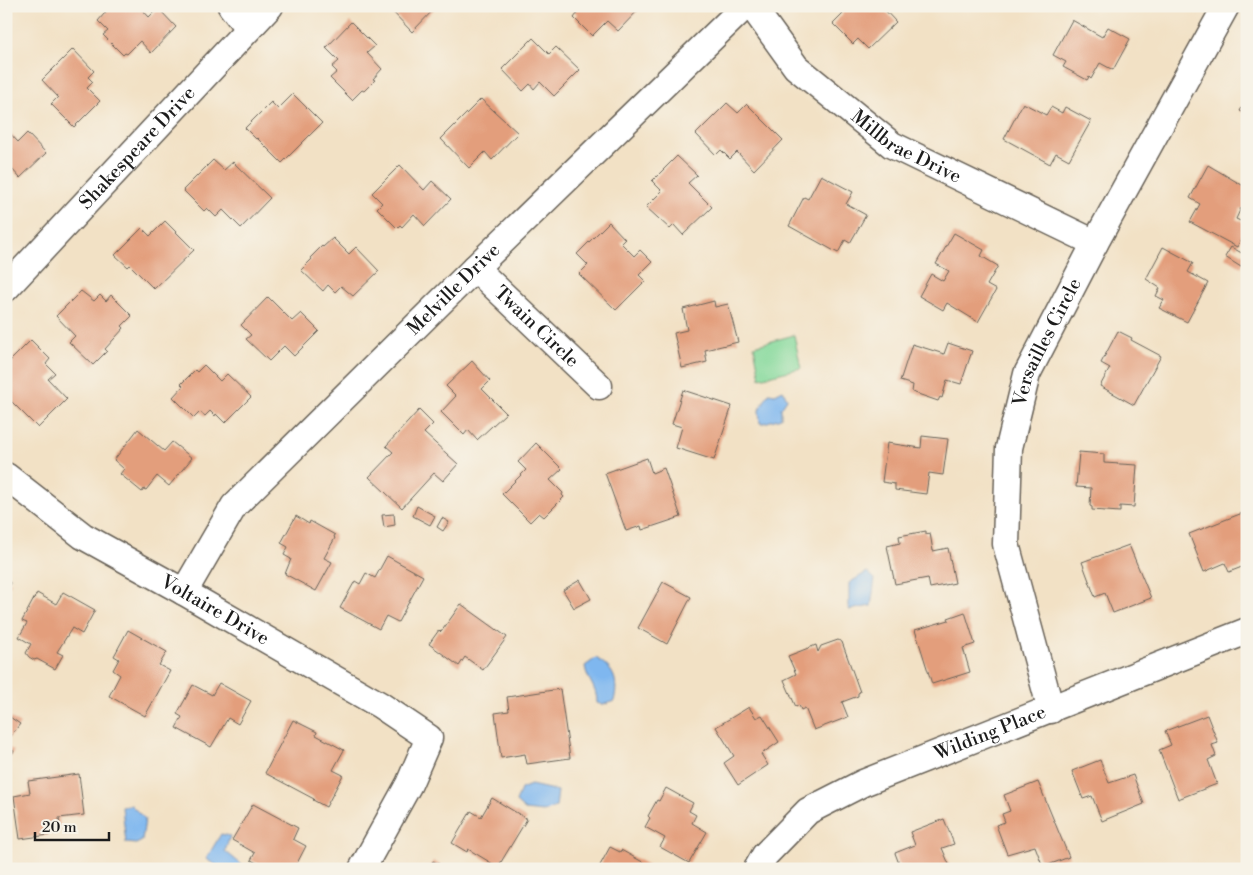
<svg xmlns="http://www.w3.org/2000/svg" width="1253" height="875" font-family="'Libre Bodoni',serif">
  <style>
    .green { fill: #85d99b; stroke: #507a5c }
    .water { fill: #7fb7ef; stroke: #4e6a86 }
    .building { fill: #e39e7b }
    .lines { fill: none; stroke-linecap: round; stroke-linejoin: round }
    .minor-casing { stroke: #676157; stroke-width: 29 }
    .minor { stroke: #fff; stroke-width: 26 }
    .labels { text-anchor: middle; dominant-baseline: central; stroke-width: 5; stroke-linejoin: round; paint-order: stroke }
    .street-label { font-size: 19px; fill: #1c1c1c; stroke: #f7f3e8 }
  </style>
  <rect width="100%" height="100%" fill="#f7f3e8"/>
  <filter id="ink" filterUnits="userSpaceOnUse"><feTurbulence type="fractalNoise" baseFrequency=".02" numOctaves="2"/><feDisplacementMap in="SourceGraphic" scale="10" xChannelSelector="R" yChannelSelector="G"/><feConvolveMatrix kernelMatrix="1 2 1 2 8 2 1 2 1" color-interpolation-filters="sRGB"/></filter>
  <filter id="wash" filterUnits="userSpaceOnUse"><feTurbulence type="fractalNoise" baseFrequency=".0096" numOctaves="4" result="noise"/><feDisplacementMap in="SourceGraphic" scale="20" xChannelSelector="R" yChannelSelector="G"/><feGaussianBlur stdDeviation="1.12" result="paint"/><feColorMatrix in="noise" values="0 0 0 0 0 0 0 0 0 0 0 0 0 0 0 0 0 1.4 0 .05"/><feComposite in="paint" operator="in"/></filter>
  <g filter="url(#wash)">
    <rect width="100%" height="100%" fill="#f2e1c5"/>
    <path class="green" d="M794 335 801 368 760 378 754 346Z"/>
    <path class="water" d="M783 390 787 399 781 408V418L764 423H760L759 410 769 393 775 394Z
      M867 572 875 579 871 606 849 610V583Z
      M596 658C614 669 619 680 614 701L603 705 597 703C597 686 587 681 585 666Z
      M531 785 558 791 556 807 543 812 525 810 516 802 521 789Z
      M131 805 145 819 142 841 136 844 126 843 122 807Z
      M221 834 230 836 225 851 242 865 239 869H222L206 859Z"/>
    <g id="blocks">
      <path class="building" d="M111 6H139L149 17 158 8 176 27 151 53 140 41 127 54 125 53 123 55 103 35 108 31 98 21Z
        M384 6H437L412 32 388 7 386 9Z
        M570 6H642L618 31 607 21 592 36 574 18 577 14Z
        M835 6H881L896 22 868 49 858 39 853 44 833 24 843 14Z
        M1072 20 1102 37 1108 27 1130 39 1113 70 1100 63 1091 79 1089 77 1087 80 1063 67 1066 62 1053 55Z
        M351 22 375 46 367 53 382 69 373 79 375 80 364 91 362 90 352 100 330 78 337 72 332 67 339 61 326 48Z
        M533 38 549 54 556 47 580 70 554 96 540 82 534 89 530 84 523 91 502 69Z
        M73 49 94 71 88 77 93 82 87 88 100 101 74 127 51 104 58 97 42 80Z
        M293 94 322 123 282 163 257 138 256 139 245 128 271 102 278 109Z
        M481 99 518 133 492 160 485 152 469 168 441 139Z
        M1247 99V114L1240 111Z
        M727 103 738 113 747 104 783 140 754 170 737 152 730 159 721 150 716 155 696 134Z
        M1023 103 1046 115 1051 107 1062 113 1065 107 1091 121 1069 160 1056 153 1050 164 1004 139Z
        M6 129 18 142 27 133 46 153 20 178 11 168 6 172Z
        M677 156 697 175 688 183 712 207 683 235 674 225 670 229 646 207 662 191 652 181Z
        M213 160 224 170 233 162 270 198 241 228 223 210 216 217 207 208 204 211 183 190Z
        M400 165 424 190 432 181 451 199 425 226 414 214 402 227 400 225 397 228 377 208 382 203 372 193Z
        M1208 165 1247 188V211L1241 208 1236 219 1247 224V228L1237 247 1190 222 1200 204 1190 198Z
        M821 175 853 192 846 204 866 215 850 243 845 240 838 253 789 226 804 197 808 199Z
        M165 221 194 250 154 289 130 265 128 267 115 255 142 228 150 236Z
        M609 222 625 239 621 243 634 256 640 250 652 262 639 275 645 281 616 310 579 274 588 265 577 254Z
        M954 233 984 250 981 256 998 266 987 285 996 290 978 322 947 303 943 310 919 296 931 274 943 281 949 271 936 264Z
        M333 238 349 254 356 247 379 271 353 296 341 286 335 292 328 285 323 291 301 270 312 259 310 258 322 246 323 247Z
        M1163 247 1193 263 1188 272 1208 283 1187 322 1159 308 1164 300 1156 296 1160 288 1146 279Z
        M1231 247 1247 256 1241 267 1225 257Z
        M81 291 94 301 100 295 106 301 111 295 132 316 122 326 124 328 105 349 107 351 93 365 69 342 75 336 56 316Z
        M268 297 292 321 301 313 319 331 294 356 284 346 269 361 246 339 251 335 241 325Z
        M714 301 715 307 728 304 738 342 705 350 707 362 682 368 674 333 687 330 683 309Z
        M1118 331 1132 338 1131 340 1161 356 1134 405 1100 386 1110 368 1101 363Z
        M31 340 50 359 46 364 55 373 48 379 67 399 38 428 6 396V386L10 381 6 377V365Z
        M948 343 972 351 961 384 947 380 942 398 940 397 938 401 912 392 913 385 900 381 912 344 944 354Z
        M472 361 490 381 482 389 506 413 477 440 468 430 464 435 441 412 456 396 446 386Z
        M204 365 220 381 227 374 251 397 225 423 216 414 215 416 210 411 205 416 200 412 194 418 173 397 183 386 181 384 195 370 197 372Z
        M683 390 732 406 714 460 676 448 682 427 672 424Z
        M419 410 433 424 424 433 458 464 443 481 434 473 402 508 369 477 393 452 386 446Z
        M138 429 164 451 172 442 192 458 169 486 157 476 146 490 144 489 142 492 120 474 124 469 114 460Z
        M922 436 948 439 943 475 929 473 926 494 895 490V484L882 482 887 443 921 448Z
        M536 443 562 469 550 480 563 493 562 495 564 497 544 517 539 513 530 522 502 494 526 470 518 462Z
        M1079 452 1104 454V463L1137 465 1134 507 1120 506V512L1092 510V507L1090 506 1091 488 1076 487Z
        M647 458 652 473 664 468 681 517 642 530 641 526 626 531 605 473Z
        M417 506 435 516 430 525 413 516Z
        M1245 512 1247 518V565L1229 572 1225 563 1204 572 1189 534Z
        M394 514 395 525 384 527 382 515Z
        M296 516 309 524 310 521 335 535 334 537 335 538 324 558 332 562 316 591 285 574 291 559 284 555 288 547 281 543Z
        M442 518 449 522 443 531 437 527Z
        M926 531V534L930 533 933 551 948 548 955 583 930 588 928 578 895 584 887 546 900 543 899 536Z
        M1129 545 1151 598 1113 613 1105 593 1095 597 1082 562Z
        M387 556 423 576 398 622 386 616 379 629 340 608 355 581 360 584 366 573 375 578Z
        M6 578 11 584 6 588Z
        M580 580 591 599 574 608 563 590Z
        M663 582 691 597 667 644 638 628Z
        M63 592 95 610 82 634 72 628 57 652 63 655 55 669 37 659 34 660 29 657 26 653 31 644 19 637 27 623 22 621 37 593 56 604Z
        M461 604 507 637 483 670 465 657 459 666 429 644 439 630 441 632Z
        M965 612 975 644 963 648 970 672 932 684 915 630 949 620 948 618Z
        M128 630 167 652 159 665 170 671 145 716 109 696 120 675 113 670 119 659 114 656Z
        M838 640 842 642 860 692 858 693V696L842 702 848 717 814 730 805 708 801 710 799 705 796 707 784 680 796 674 788 656 816 645 818 652 821 646Z
        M219 683 251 701 238 724 228 718 211 747 176 728 182 717 177 714 193 685 212 695Z
        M560 689 570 758 527 764 525 754 501 758 495 713 509 711 507 697Z
        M749 707 756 718 762 715 779 742 761 754 768 765 738 785 724 763 734 756 716 727Z
        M7 715 20 724 6 742V716Z
        M1207 715 1218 743 1212 745 1216 756 1208 760 1217 784 1178 799 1159 750 1171 745 1165 731Z
        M293 720 317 732 316 735 344 750 333 770 343 775 326 807 313 800 314 799 265 773Z
        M6 746 14 751 6 762Z
        M1100 760 1109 783 1133 775 1144 804 1102 821 1092 796 1083 799 1072 771Z
        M79 774 84 815 59 818 60 827 48 829 49 835 20 839 14 796 30 793 28 781Z
        M1038 782 1069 857 1043 867 1035 846 1007 854 996 825 1005 822 1002 814 1010 811 1004 795Z
        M666 788 693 803 689 811 696 815 692 823 707 832 689 863 660 847 665 838 645 827 650 818 648 816 657 800 659 801Z
        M492 798 527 819 498 867 468 849 467 852 452 843 471 811 481 817Z
        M253 804 298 828 293 839 306 846 294 869H260L262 866 251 860 255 853 232 840Z
        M944 819 954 844 942 848 951 869H901L895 853 915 845 910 832Z
        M610 847 620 852 621 850 648 865 646 869H598Z
        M433 861 448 869H429Z
        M18 864 29 869H16Z"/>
    </g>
  </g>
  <g filter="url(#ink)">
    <use href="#blocks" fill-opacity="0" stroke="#676157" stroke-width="1"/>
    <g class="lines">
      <defs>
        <g id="minor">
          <path d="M231 6 248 28"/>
          <path id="s1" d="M752 6 796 67 892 145 1095 243"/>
          <path id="s2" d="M475 268 599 386"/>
          <path id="s3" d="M6 288 270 6"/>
          <path id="s4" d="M6 476 83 536 184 592 380 705 429 738 409 784 362 869"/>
          <path id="s5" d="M184 592 234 506 475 268 745 6"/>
          <path id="s6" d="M1051 710 1006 544 1009 448 1027 374 1095 243 1226 6"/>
          <path id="s7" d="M757 869 765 855 808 811 863 783 1247 631"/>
        </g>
      </defs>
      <use href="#minor" class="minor-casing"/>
      <use href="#minor" class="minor"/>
    </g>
  </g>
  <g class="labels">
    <g class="street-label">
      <text stroke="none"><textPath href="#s1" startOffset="212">Millbrae Drive</textPath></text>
      <text stroke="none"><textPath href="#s3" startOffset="192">Shakespeare Drive</textPath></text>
      <text stroke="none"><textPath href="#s5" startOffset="408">Melville Drive</textPath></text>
      <text stroke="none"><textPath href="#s2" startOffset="85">Twain Circle</textPath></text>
      <text stroke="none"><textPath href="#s6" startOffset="381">Versailles Circle</textPath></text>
      <text stroke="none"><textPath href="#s4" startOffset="249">Voltaire Drive</textPath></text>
      <text stroke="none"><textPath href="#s7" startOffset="276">Wilding Place</textPath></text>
    </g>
  </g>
  <rect width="1253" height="875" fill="none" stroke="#f7f3e8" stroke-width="25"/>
  <path d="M35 832v8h74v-8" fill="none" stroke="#1c1c1c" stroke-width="2.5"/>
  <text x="42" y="832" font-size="15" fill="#1c1c1c" stroke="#f7f3e8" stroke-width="4" paint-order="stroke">20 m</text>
</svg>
